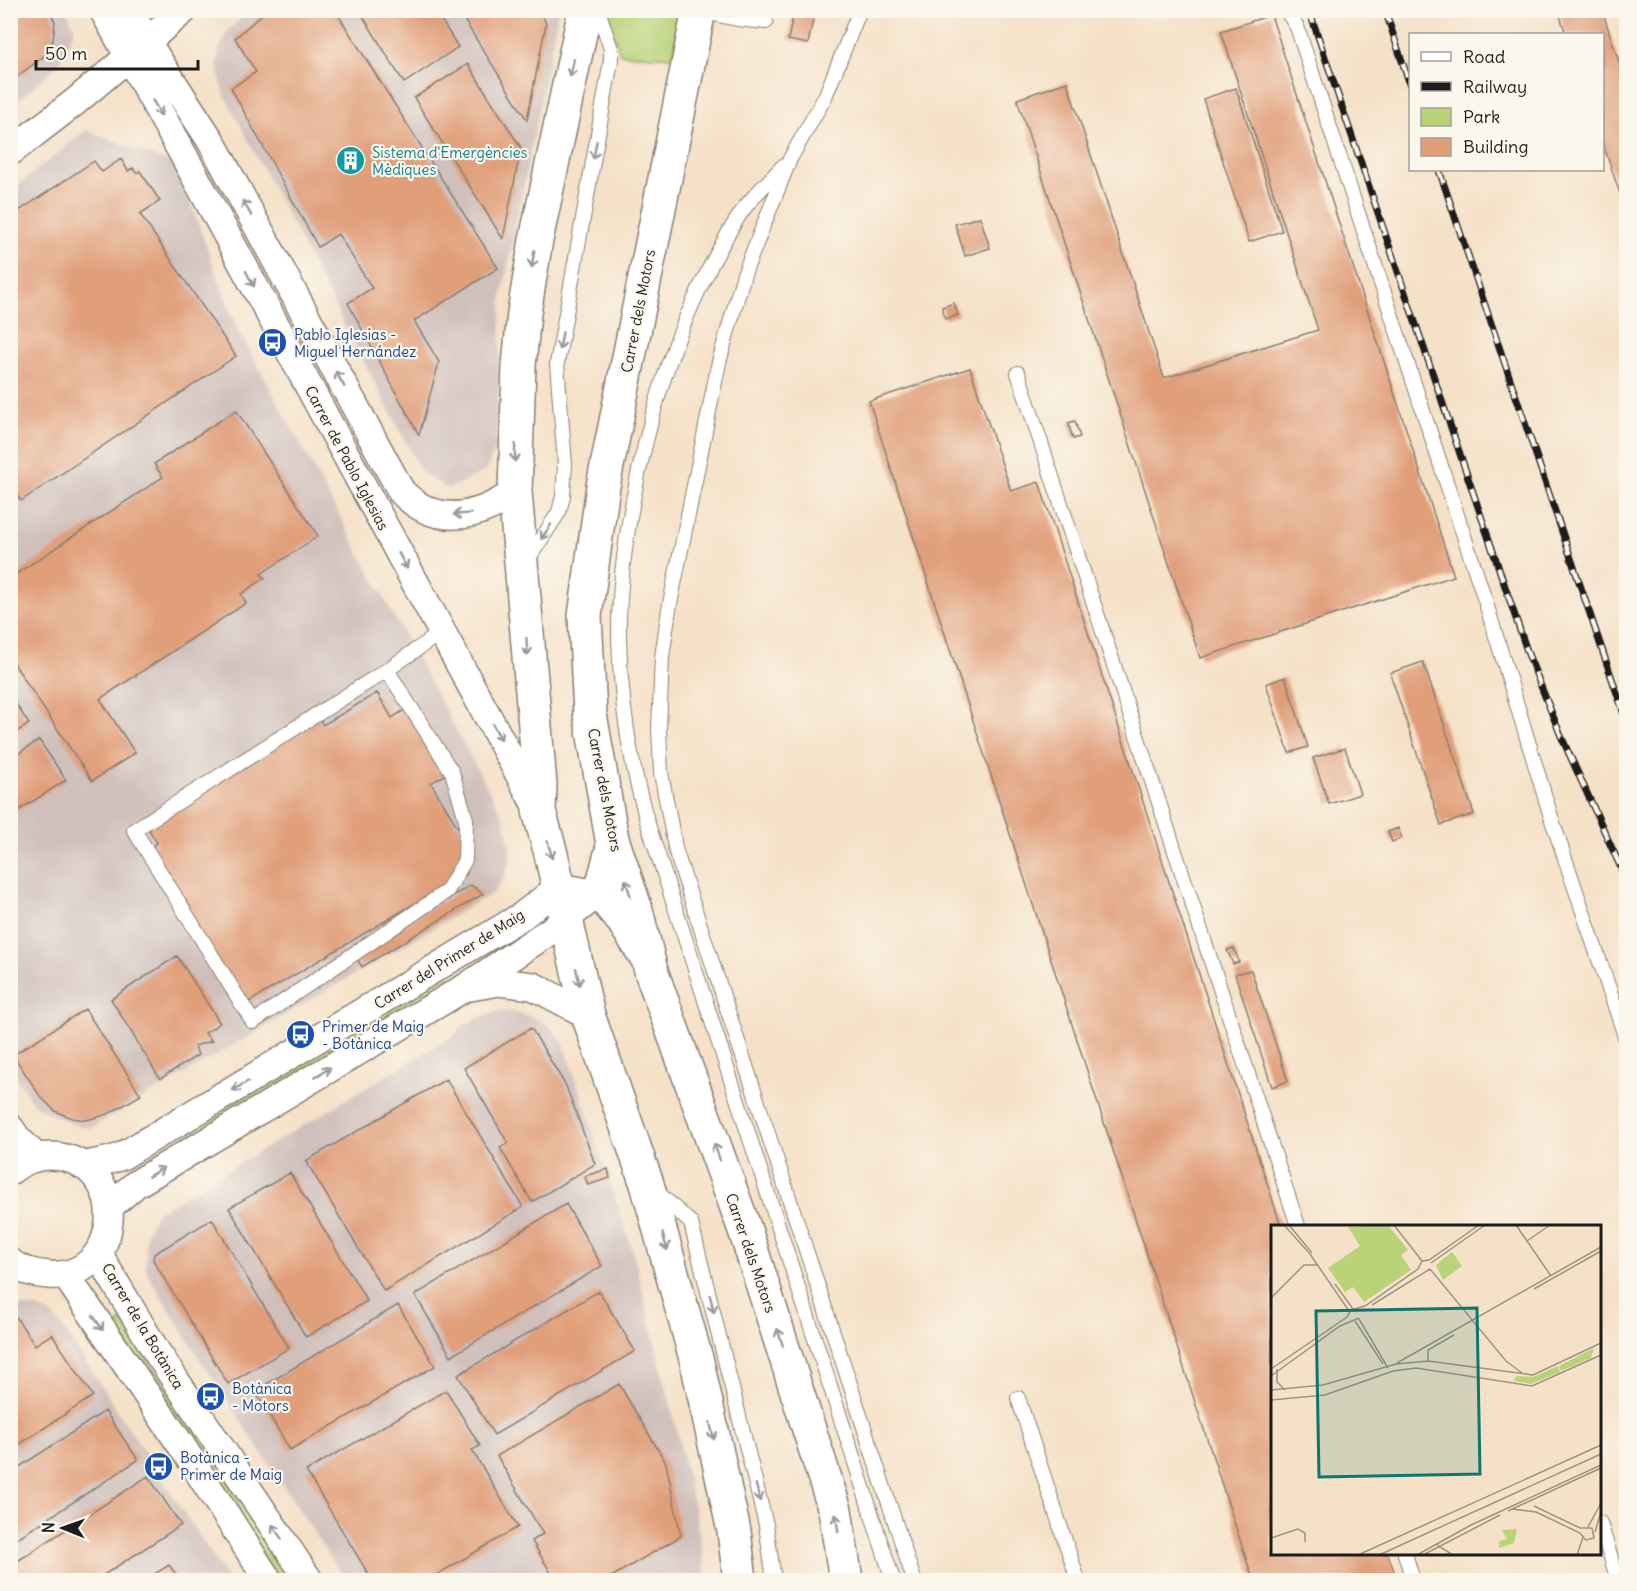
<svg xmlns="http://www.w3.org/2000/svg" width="1637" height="1591" font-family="Delius,sans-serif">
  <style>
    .industrial { fill: #d0c0bc }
    .green { fill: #b9d379; stroke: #6a784a; stroke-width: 1.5 }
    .building { fill: #e09e79 }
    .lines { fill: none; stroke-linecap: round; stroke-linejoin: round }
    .service-casing { stroke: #887e72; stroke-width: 16 }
    .minor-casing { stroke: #887e72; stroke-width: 30 }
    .tertiary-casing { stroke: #887e72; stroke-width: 36 }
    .service { stroke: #fff; stroke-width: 14 }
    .minor { stroke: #fff; stroke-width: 27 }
    .tertiary { stroke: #fff; stroke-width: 33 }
    .rail-casing { stroke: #1c1c1c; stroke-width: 7 }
    .rail { stroke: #fbf7ec; stroke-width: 4.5; stroke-dasharray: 14; stroke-linecap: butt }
    .oneway { stroke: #999 }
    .labels { text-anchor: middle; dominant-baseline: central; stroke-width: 4.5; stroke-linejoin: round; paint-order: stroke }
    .culture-label { font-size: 15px; fill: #0d838f; stroke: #fbf7ec; text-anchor: start }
    .street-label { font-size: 15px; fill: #1c1c1c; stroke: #fbf7ec }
    .transit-label { font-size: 15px; fill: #164399; stroke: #fbf7ec; text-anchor: start }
    .inset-road { fill: none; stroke: #9e9283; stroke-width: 1.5 }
    .view { fill: #0f766e; fill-opacity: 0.15; stroke: #0f766e; stroke-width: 3 }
    .inset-edge { fill: none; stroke: #1c1c1c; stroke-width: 3 }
  </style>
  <rect width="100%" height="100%" fill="#fbf7ec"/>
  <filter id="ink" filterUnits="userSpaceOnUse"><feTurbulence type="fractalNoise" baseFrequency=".0167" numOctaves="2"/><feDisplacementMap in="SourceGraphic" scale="12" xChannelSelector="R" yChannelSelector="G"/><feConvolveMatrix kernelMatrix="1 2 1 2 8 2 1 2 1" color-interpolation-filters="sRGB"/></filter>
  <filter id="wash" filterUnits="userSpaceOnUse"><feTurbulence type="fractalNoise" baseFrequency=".008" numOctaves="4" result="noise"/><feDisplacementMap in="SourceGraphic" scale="24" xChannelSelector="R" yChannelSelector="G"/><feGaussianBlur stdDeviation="1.35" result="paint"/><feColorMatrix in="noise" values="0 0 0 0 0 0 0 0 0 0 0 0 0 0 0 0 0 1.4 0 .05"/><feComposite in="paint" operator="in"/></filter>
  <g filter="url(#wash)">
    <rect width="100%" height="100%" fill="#f5e1c7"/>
    <path class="industrial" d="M11 11H67L75 29 59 64 11 107Z
      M250 11H558L502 296 496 446 486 471 448 489 422 473 224 94 217 66 219 51 228 30Z
      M86 130 176 165 236 326 504 818 510 847V861L503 880 493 893 92 1128 71 1124 35 1106 11 1070V191Z
      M499 1011 520 1013 540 1020 551 1028 563 1042 567 1052 634 1256 681 1449 700 1536 706 1580H345L204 1365 146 1272V1238L149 1226 158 1212 453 1036 464 1025 485 1015Z
      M18 1306 36 1308 48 1312 60 1323 228 1580H11L10 1307Z"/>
    <path class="green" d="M607 11H682L673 57 620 54Z
      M446 972 452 982 186 1141 184 1139 201 1122Z
      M123 1321 294 1580H279L114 1326Z"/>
    <g id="blocks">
      <path class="building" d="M10 10H49L55 22 53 40 48 53 10 82Z
        M267 10H335L498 268 414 321 439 362 419 435 348 303 372 288 338 234 318 247 231 88 256 72 235 38Z
        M359 10H435L458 47 404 83Z
        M458 10H538L545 21 546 24 527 120Z
        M794 10H815L808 44 788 40Z
        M1558 10H1602L1626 83V211L1602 141V34H1566Z
        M1271 15 1454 576 1200 658 1017 99 1067 82 1164 378 1318 330 1221 31Z
        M468 64 521 148 503 239 414 98Z
        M1236 88 1282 231 1249 242 1203 99Z
        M121 159 128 171 133 168 136 173 140 171 160 201 140 214 236 356 21 501 10 486V217L94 161 102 172Z
        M980 217 990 248 965 256 955 224Z
        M954 303 958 315 945 319 942 307Z
        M970 368 1011 491 1039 482 1281 1226 1272 1227V1554H1388L1397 1580H1253L869 401Z
        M236 410 318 536 261 574 265 578 241 594 246 603 100 699 135 753 92 781 10 658V578L163 477 154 464Z
        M1075 421 1080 437 1073 439 1068 423Z
        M1423 662 1474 814 1441 825 1390 673Z
        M1285 677 1308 747 1289 753 1266 684Z
        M377 693 392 718 409 707 448 773 431 783 469 846 468 849 472 850 466 875 462 873 461 876 237 1009 168 894 146 851 157 843 144 821 319 718 323 725Z
        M10 695 29 724 10 736Z
        M39 740 66 780 10 816V759Z
        M1345 748 1360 794 1329 804 1313 758Z
        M1398 828 1402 838 1392 842 1388 832Z
        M471 885 483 894 362 967 354 954Z
        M1234 948 1239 962 1233 964 1227 950Z
        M177 956 220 1023 205 1033 212 1041 195 1046 198 1055 160 1079 111 999Z
        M1251 970 1288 1081 1272 1087 1235 974Z
        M85 1009 141 1095 108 1114 87 1120 72 1118 55 1111 40 1096 13 1055Z
        M531 1028 566 1086 595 1164 532 1202 500 1148 508 1143 464 1068Z
        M446 1079 523 1207 384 1291 306 1161Z
        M608 1169 610 1178 588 1185 585 1176Z
        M290 1173 367 1301 306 1337 229 1208Z
        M566 1204 602 1266 451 1356 415 1295Z
        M212 1219 289 1348 228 1384 153 1260 154 1254Z
        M599 1291 635 1351 494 1435 458 1375Z
        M398 1305 435 1366 290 1450 255 1391Z
        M16 1317 35 1345 52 1334 93 1396 17 1446 10 1436V1321Z
        M619 1384 666 1463 681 1536 606 1580H555L532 1541 543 1534 497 1456Z
        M446 1390 480 1446 472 1450 518 1527 428 1580H372L306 1471Z
        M105 1411 138 1460 10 1543V1473Z
        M148 1476 181 1525 96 1580H11L10 1566Z
        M169 1565 180 1580H145Z"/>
    </g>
  </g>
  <g filter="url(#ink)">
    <use href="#blocks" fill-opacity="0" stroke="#887e72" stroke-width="1.5"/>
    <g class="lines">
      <defs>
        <path id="service" d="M860 10 825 97 790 159 744 274 719 362 669 609 662 657 659 729 661 773 676 852 914 1580
          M1286 10 1297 27 1485 600 1552 820 1626 1039
          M699 11 737 19 766 22
          M783 166C771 179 757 192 746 206 732 224 722 245 711 265 675 335 655 398 638 475 627 528 618 583 619 637 620 700 630 762 647 821L893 1580
          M1018 373 1298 1226
          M527 561 559 512 563 496 565 464 557 364 611 61V49L598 10
          M387 670 452 772 466 819 465 860 447 891 253 1022 134 830Z
          M387 670 442 632
          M656 1191 691 1223 766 1525 774 1580
          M1018 1398 1078 1580
          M1600 1523 1618 1580
          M1405 1554 1413 1580"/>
        <path id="minor" d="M103 10 185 158 539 811
          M130 10 146 41 211 141 401 491C435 528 478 518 515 492
          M10 152 75 102 184 10
          M470 987 499 982 533 986 588 1015
          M10 1128 17 1138 36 1157
          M83 1166C96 1162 109 1162 122 1156L522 916 558 888 571 889 597 894 621 923 643 957
          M10 1171C26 1158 46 1153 66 1158 133 1176 118 1281 49 1275 35 1274 21 1271 10 1262
          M109 1207 136 1184 466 987 553 929 597 894 612 839
          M100 1250 103 1262 156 1351 309 1580
          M64 1275 71 1283 183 1448 268 1580"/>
        <path id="tertiary" d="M585 10 536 240 524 313 519 366 515 492 540 785 539 811 551 854 588 1015 647 1184 697 1362 734 1531 740 1580
          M699 10 603 486 585 616 590 714 612 839 636 910 651 971 745 1230 835 1510 846 1580"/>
      </defs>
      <use href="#service" class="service-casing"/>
      <use href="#minor" class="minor-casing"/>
      <use href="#tertiary" class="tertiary-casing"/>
      <use href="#service" class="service"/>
      <use href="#minor" class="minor"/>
      <use href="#tertiary" class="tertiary"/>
      <defs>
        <path id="rail" d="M1309 10 1528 654 1561 736 1626 879
          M1385 10 1410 85
          M1439 170 1626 720"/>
      </defs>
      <use href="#rail" class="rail-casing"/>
      <use href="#rail" class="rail"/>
    </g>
    <defs><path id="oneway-shaft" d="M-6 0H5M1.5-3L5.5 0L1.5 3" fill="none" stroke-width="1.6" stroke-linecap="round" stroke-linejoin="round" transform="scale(1.5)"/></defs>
    <g class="oneway">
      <use href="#oneway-shaft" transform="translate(572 68) rotate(102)"/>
      <use href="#oneway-shaft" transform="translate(157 108) rotate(60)"/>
      <use href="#oneway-shaft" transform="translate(595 150) rotate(100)"/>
      <use href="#oneway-shaft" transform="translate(247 208) rotate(-119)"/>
      <use href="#oneway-shaft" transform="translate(533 259) rotate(99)"/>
      <use href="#oneway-shaft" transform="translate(250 279) rotate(62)"/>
      <use href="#oneway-shaft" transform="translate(561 341) rotate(100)"/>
      <use href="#oneway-shaft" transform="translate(340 379) rotate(-119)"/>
      <use href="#oneway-shaft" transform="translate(515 453) rotate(92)"/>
      <use href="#oneway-shaft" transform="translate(462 514) rotate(176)"/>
      <use href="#oneway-shaft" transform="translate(546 532) rotate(124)"/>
      <use href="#oneway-shaft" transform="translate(403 561) rotate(61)"/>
      <use href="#oneway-shaft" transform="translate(527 647) rotate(86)"/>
      <use href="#oneway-shaft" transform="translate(497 732) rotate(61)"/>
      <use href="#oneway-shaft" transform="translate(550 850) rotate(75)"/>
      <use href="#oneway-shaft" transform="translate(628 888) rotate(-108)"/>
      <use href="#oneway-shaft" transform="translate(578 977) rotate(77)"/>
      <use href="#oneway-shaft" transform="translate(323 1072) rotate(-31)"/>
      <use href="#oneway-shaft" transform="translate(240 1086) rotate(150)"/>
      <use href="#oneway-shaft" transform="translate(717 1152) rotate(-110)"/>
      <use href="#oneway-shaft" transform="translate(156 1172) rotate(-31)"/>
      <use href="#oneway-shaft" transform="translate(665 1242) rotate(74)"/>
      <use href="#oneway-shaft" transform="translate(712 1304) rotate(76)"/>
      <use href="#oneway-shaft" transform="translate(98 1323) rotate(56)"/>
      <use href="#oneway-shaft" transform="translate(780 1337) rotate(-108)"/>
      <use href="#oneway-shaft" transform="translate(712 1431) rotate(77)"/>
      <use href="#oneway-shaft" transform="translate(758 1493) rotate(76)"/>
      <use href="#oneway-shaft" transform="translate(837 1523) rotate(-98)"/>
      <use href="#oneway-shaft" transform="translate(277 1532) rotate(-124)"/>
    </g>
  </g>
  <defs>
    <symbol id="building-disc" viewBox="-11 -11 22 22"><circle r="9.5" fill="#0f9aa8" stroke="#fbf7ec"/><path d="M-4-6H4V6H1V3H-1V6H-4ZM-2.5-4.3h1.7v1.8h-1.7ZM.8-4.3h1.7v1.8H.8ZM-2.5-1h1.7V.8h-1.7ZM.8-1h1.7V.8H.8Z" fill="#fff"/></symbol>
    <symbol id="bus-disc" viewBox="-11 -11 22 22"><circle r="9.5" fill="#1a4fb4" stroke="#fbf7ec"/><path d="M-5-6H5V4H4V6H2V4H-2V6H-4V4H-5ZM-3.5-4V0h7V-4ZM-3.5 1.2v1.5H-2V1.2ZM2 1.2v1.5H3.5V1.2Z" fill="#fff"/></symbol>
  </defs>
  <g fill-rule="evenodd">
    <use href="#building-disc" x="334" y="144" width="33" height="33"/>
    <use href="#bus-disc" x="256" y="326" width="33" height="33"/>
    <use href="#bus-disc" x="284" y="1018" width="33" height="33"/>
    <use href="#bus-disc" x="194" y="1380" width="33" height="33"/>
    <use href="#bus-disc" x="142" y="1450" width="33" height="33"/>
  </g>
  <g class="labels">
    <g class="culture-label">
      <text x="372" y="152">Sistema d'Emergències<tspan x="372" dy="17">Mèdiques</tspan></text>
    </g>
    <g class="street-label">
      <text transform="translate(638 311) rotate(-79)">Carrer dels Motors</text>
      <text transform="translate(347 458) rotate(62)">Carrer de Pablo Iglesias</text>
      <text transform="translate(605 790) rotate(79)">Carrer dels Motors</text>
      <text transform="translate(449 959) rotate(-32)">Carrer del Primer de Maig</text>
      <text transform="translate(751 1253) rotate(71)">Carrer dels Motors</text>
      <text transform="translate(143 1326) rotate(59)">Carrer de la Botànica</text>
    </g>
    <g class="transit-label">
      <text x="294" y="334">Pablo Iglesias -<tspan x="294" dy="17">Miguel Hernández</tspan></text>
      <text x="322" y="1026">Primer de Maig<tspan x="322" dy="17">- Botànica</tspan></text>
      <text x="232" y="1388">Botànica<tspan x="232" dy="17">- Motors</tspan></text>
      <text x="180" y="1457">Botànica -<tspan x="180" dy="17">Primer de Maig</tspan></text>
    </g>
  </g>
  <g transform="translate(1271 1225)">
    <rect width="330" height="330" fill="#f5e1c7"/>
    <path d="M117 0 137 25 130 30 140 45 93 77 82 62 74 67 57 43 89 21 77 2ZM181 27 191 41 172 55 165 40ZM323 123 320 133 290 146 288 141ZM287 141 289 147 260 159 243 156 245 151 262 152ZM246 304 243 318 228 323V316L236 314 231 305Z" fill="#b9d379"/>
    <path class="inset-road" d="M13 0 39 29 78 86M18 0 41 28M123 0 151 36M245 0 280 51M256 16 279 0M160 38 214 0M159 44 235 136 251 148M64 59 82 84M263 64 330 26M0 73 33 40H46M101 80 159 44M88 94 117 143M84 96 112 139M157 136V125L183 110M126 138 330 22M0 144 76 92 80 85 94 81 147 44 151 36 158 35 208 0M6 144V157L14 165M0 151 69 101 88 93M0 165 52 160 125 139 157 136 262 150 330 118M0 175 54 170 122 146 145 143 261 161 330 130M241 284 265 287 309 308 315 315 323 313 321 303H309L263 281M237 286 330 243M317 302 330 278M324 307 330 287M0 313 27 304 34 308V317M166 320 182 330M87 330 330 220M108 330 330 229M146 330 200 300 330 240M152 330 229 290M306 330 312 312"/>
    <path class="view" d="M206 83 209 249 48 252 45 86Z"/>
    <rect width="330" height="330" class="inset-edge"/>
  </g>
  <rect width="1637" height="1591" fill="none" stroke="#fbf7ec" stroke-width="36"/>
  <rect x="1409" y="33" width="195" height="138" fill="#fbf7ec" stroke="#a29f99" stroke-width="1.5"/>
  <rect x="1421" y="52" width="30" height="9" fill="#ffffff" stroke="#a29f99" stroke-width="1.5"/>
  <text x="1463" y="63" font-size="18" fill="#1c1c1c">Road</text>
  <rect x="1421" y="82" width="30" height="9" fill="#1c1c1c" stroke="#a29f99" stroke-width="1.5"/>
  <text x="1463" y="93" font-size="18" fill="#1c1c1c">Railway</text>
  <rect x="1421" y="108" width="30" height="18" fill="#b9d379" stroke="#a29f99" stroke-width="1.5"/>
  <text x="1463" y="123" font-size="18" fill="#1c1c1c">Park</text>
  <rect x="1421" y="138" width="30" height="18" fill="#e09e79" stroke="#a29f99" stroke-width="1.5"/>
  <text x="1463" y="153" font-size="18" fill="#1c1c1c">Building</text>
  <g transform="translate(63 1528) rotate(271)" stroke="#fbf7ec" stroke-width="4.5" paint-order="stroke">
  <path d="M0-4.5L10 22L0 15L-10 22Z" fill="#1c1c1c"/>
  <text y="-9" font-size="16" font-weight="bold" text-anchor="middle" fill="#1c1c1c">N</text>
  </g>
  <path d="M36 60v9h162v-9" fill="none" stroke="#1c1c1c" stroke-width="3"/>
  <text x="45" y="60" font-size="18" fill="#1c1c1c" stroke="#fbf7ec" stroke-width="4.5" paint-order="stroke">50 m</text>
</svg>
